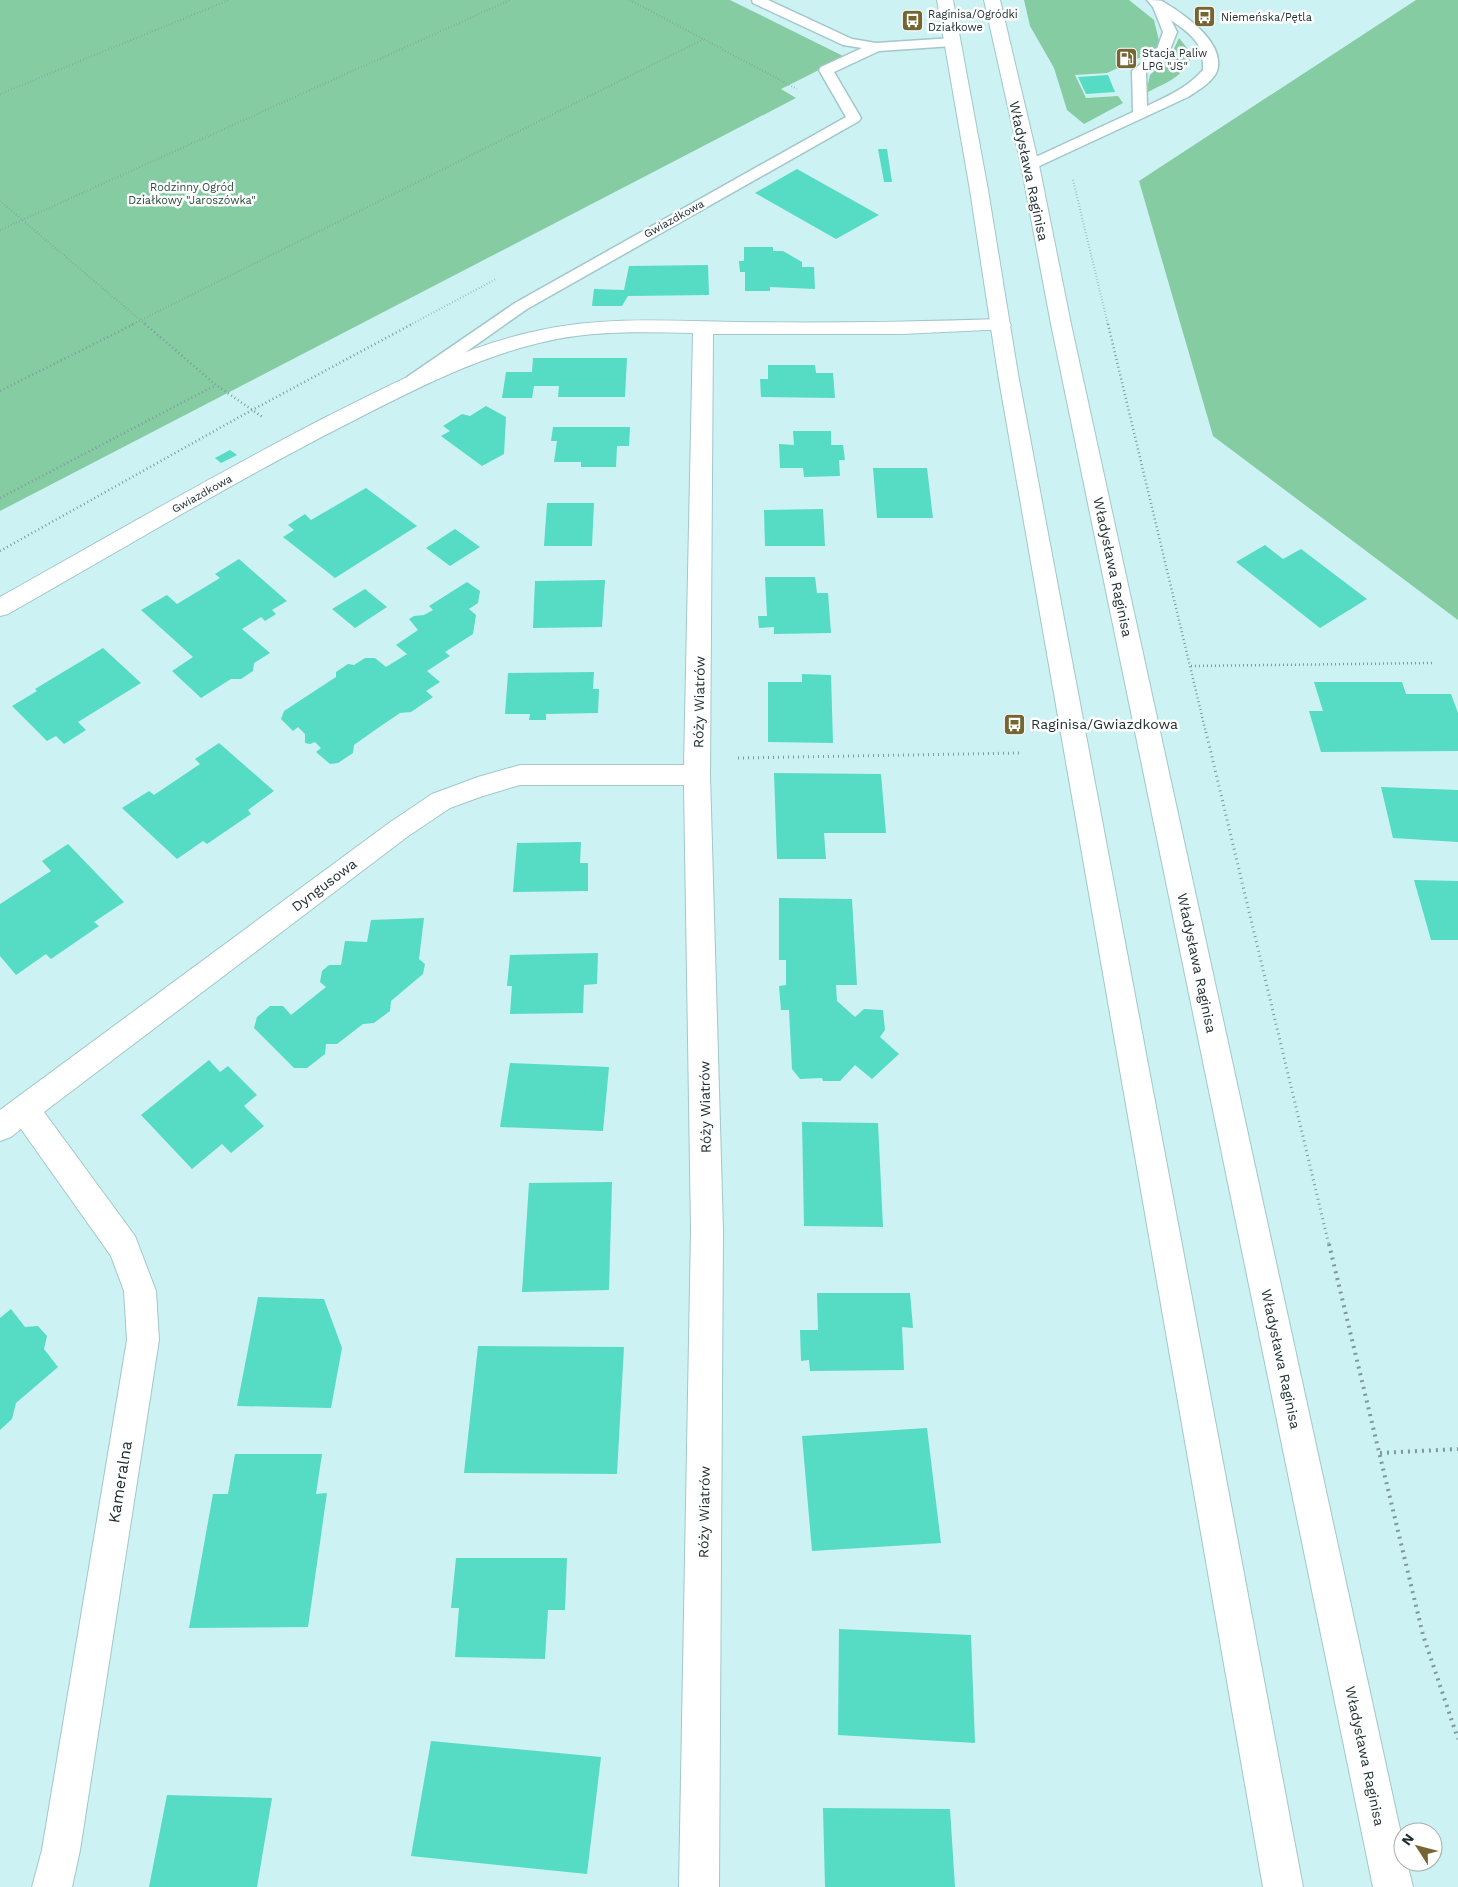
<svg xmlns="http://www.w3.org/2000/svg" width="1458" height="1887" font-family="'Work Sans',sans-serif">
  <style>
    .green { fill: #85cca3 }
    .building { fill: #56dbc4 }
    .lines { fill: none; stroke-linecap: round; stroke-linejoin: round }
    .lane-casing { stroke: #a2c7c9; stroke-width: 3 }
    .street-casing { stroke: #a2c7c9; stroke-width: 2 }
    .secondary-casing { stroke: #a2c7c9; stroke-width: 2 }
    .path-far3 { stroke: #7e999b; stroke-width: 2; stroke-dasharray: 0.5 2.5; stroke-linecap: butt }
    .path-far2 { stroke: #7e999b; stroke-width: 2.5; stroke-dasharray: 1 3; stroke-linecap: butt }
    .path-far1 { stroke: #7e999b; stroke-width: 3; stroke-dasharray: 1 4; stroke-linecap: butt }
    .path { stroke: #7e999b; stroke-width: 4; stroke-dasharray: 2 5; stroke-linecap: butt }
    .lane { fill: #fff; fill-rule: evenodd }
    .street { fill: #fff; fill-rule: evenodd }
    .secondary { fill: #fff; fill-rule: evenodd }
    .labels { text-anchor: middle; dominant-baseline: central; stroke-width: 5; stroke-linejoin: round; paint-order: stroke }
    .far-poi-label { font-size: 11px; fill: #202f30; stroke: #fff; text-anchor: start }
    .far-park-label { font-size: 11px; fill: #234c36; stroke: #fff }
    .far-street-label { font-size: 11px; fill: #202f30; stroke: #fff }
    .street-label { font-size: 14px; fill: #202f30; stroke: #fff }
    .poi-label { font-size: 14px; fill: #202f30; stroke: #fff; text-anchor: start }
    .near-street-label { font-size: 16px; fill: #202f30; stroke: #fff }
  </style>
  <rect width="100%" height="100%" fill="#ccf2f4"/>
  <path class="green" d="M0 0H730L845 57 781 89 796 98 0 511Z
    M1024 0H1129L1154 20 1159 41 1156 50 1107 73 1075 75 1086 98 1118 96 1123 103 1084 124 1067 110 1054 68 1030 26Z
    M1416 0H1458V620L1213 436 1139 181Z
    M1179 38 1188 49 1190 60C1180 79 1165 83 1146 93L1150 75 1170 57Z"/>
  <path class="building" d="M1108 75 1115 92 1086 94 1078 77Z
    M878 149H887L892 182H884Z
    M797 169 879 215 836 239 755 193Z
    M744 247H773V251H783L802 262V267H814L815 289 770 287V291H745V272H740L739 261H744Z
    M708 265 709 295 628 296 622 306H592L594 289 624 290 629 266Z
    M533 358H627L625 397H558L559 386H534L532 398H502L506 372H532Z
    M768 365H815L816 373H833L835 398 761 397 760 379H768Z
    M486 406 506 417 504 454 482 466 441 436 450 431 443 426 462 414 470 416Z
    M553 427H630L629 446H617L616 467H581V462H554L557 441H551Z
    M793 431H831V445H843L845 460H839L840 476 804 477 803 468H780L779 444 794 445Z
    M230 450 237 455 221 463 215 458Z
    M873 468H927L933 518H877Z
    M366 488 417 526 335 578 283 537 294 530 288 525 305 514 311 520Z
    M547 503H594L592 546H544Z
    M823 509 825 546H765L764 510Z
    M455 529 480 547 450 566 426 548Z
    M1265 545 1283 559 1301 549 1367 599 1320 628 1236 562Z
    M239 559 287 601 272 610 276 614 265 621 261 617 242 629 270 653 254 663 253 671 241 679H231L201 698 172 671 193 657 141 610 167 595 177 604 220 578 215 574Z
    M765 577H815L817 593H828L831 633 774 634V627L759 628 758 616H767Z
    M605 580 602 627 533 628 535 581Z
    M467 582 480 591 478 603 469 609 476 615 473 634 445 652 450 656 427 671 440 682 426 691 433 697 411 712 400 713 375 730 354 745 353 753 338 763 330 764 316 752 321 748 315 742 310 744 305 743V734L298 727 293 731 281 719 284 711 336 677V672L348 664 354 665 365 658H375L386 667 407 654 396 645 418 630 409 619 414 616 424 615 433 610 429 606Z
    M365 589 387 607 355 628 332 609Z
    M103 648 141 683 78 722 86 730 64 744 56 736 47 741 12 706 37 691 35 689Z
    M594 672 593 689H599L598 713 546 714V720H529L530 714H505L508 673Z
    M802 674 831 675 833 743 768 742V682H802Z
    M1314 682H1402L1406 694H1451L1458 713V751L1321 752 1309 711H1323Z
    M219 743 274 791 248 810 251 814 207 844 203 841 177 859 122 808 149 791 154 795 200 764 195 759Z
    M774 773 881 774 886 833H824L826 859H777Z
    M1381 787 1458 790V842L1393 838Z
    M581 842 580 863H588V891L513 892 517 843Z
    M68 844 124 902 94 922 99 926 51 959 46 954 16 975 0 956V904L51 871 42 861Z
    M1414 880 1458 881V940H1431Z
    M779 898 852 899 857 985H836L837 1001 855 1017 864 1009 883 1010 885 1030 880 1037 899 1054 872 1079 855 1065 840 1081H823L822 1078 800 1079 792 1069 789 1010H781L779 986 786 985V960H779Z
    M424 918 419 959 425 964 423 974 391 1001 390 1011 374 1023 363 1024 337 1044H326L325 1054 307 1068H294L254 1028 257 1017 270 1006H283L291 1015 326 987 320 982 322 971 329 965H341L345 941 367 942 371 920Z
    M598 953 597 984 584 985 583 1013 510 1014 512 986H507L510 955Z
    M209 1060 220 1072 228 1066 257 1095 244 1106 264 1126 231 1153 222 1144 192 1169 141 1115Z
    M510 1063 609 1067 603 1131 500 1127Z
    M802 1122 878 1123 883 1227 804 1226Z
    M612 1182 609 1290 522 1292 529 1183Z
    M817 1293H910L913 1328 902 1327 904 1370 810 1371 809 1360 801 1361 800 1330H818Z
    M258 1297 324 1299 342 1348 331 1408 237 1406Z
    M11 1309 25 1327 38 1326 47 1336 44 1349 58 1367 16 1403 12 1419 0 1430V1318Z
    M478 1346 624 1347 617 1474 464 1473Z
    M927 1428 941 1543 812 1551 802 1436Z
    M235 1454H322L316 1494 327 1493 308 1627 189 1628 213 1494H228Z
    M456 1558H567L565 1610H548L545 1659 455 1657 459 1608H451Z
    M839 1629 971 1635 975 1743 838 1735Z
    M431 1741 601 1757 587 1874 411 1856Z
    M167 1795 272 1798 257 1887H149Z
    M823 1808 950 1809 955 1887H825Z"/>
  <g class="lines">
    <defs>
      <path id="lane" d="M752 0H768L852 39 876 43 953 38 960 42 953 46 879 51 834 72 861 118 859 121 527 309 419 385 413 386 407 385 405 381 407 377 515 303 846 117 819 70 821 67 862 48 843 45 753 3Z
        M1147 0C1151 0 1158 0 1162 1 1182 13 1226 42 1217 71 1213 82 1197 91 1188 97L1035 168H1025L1023 165 1025 162 1133 112 1132 71 1156 52 1163 32 1153 7ZM1171 20C1192 35 1204 43 1203 70 1187 88 1168 96 1147 106L1146 72 1167 57 1177 32Z"/>
      <path id="street" d="M1001 319 1008 321 1011 325 1008 329 902 334H713L710 775 723 1230 719 1887H679L691 1230 684 785H520L483 796 450 808 407 837 44 1112 135 1236 156 1291 159 1340 80 1850 72 1887H32L42 1850 127 1340 124 1291 111 1256 21 1129 11 1137 0 1141V1110L389 823 432 794 478 777 520 765H684L693 333C642 332 589 330 539 343 469 360 404 395 341 427 228 485 119 551 8 614L0 616V597C109 536 217 473 328 416 396 382 466 345 541 330 606 316 673 321 739 322 826 323 914 322 1001 319Z"/>
      <path id="secondary" d="M937 0H953L988 190 1018 374 1303 1887H1263L998 374 970 190Z
        M984 0H1000L1039 165 1071 324 1403 1843V1862H1407L1413 1887H1373L1051 324 1021 165Z"/>
    </defs>
    <use href="#lane" class="lane-casing"/>
    <use href="#street" class="street-casing"/>
    <use href="#secondary" class="secondary-casing"/>
    <path class="path-far3" d="M630 0 797 89
      M0 94 229 0
      M1073 180 1108 325
      M0 201 146 325
      M0 230 510 0
      M131 325 704 39
      M410 325 496 279"/>
    <path class="path-far2" d="M145 324 216 385 264 418
      M1108 324 1206 733
      M0 391 134 324
      M0 498 216 385
      M0 551 243 415 412 324
      M1191 666 1432 663"/>
    <path class="path-far1" d="M1206 732 1329 1245
      M738 758 1020 753"/>
    <path class="path" d="M1329 1244 1423 1635 1458 1739
      M1380 1453 1458 1449"/>
    <use href="#lane" class="lane"/>
    <use href="#street" class="street"/>
    <use href="#secondary" class="secondary"/>
  </g>
  <defs>
    <symbol id="bus-square" viewBox="-11 -11 22 22"><rect x="-9" y="-9" width="18" height="18" rx="4" fill="#756533" stroke="#fff"/><path d="M-5-6H5V4H4V6H2V4H-2V6H-4V4H-5ZM-3.5-4V0h7V-4ZM-3.5 1.2v1.5H-2V1.2ZM2 1.2v1.5H3.5V1.2Z" fill="#fff"/></symbol>
    <symbol id="fuel-square" viewBox="-11 -11 22 22"><rect x="-9" y="-9" width="18" height="18" rx="4" fill="#756533" stroke="#fff"/><path d="M-5.5-6h7V0h2V4h1.3V-2.5L3-4.5l.8-.8L6-3V5H2.5V1h-1V6h-7ZM-4.2-4.7v3.2H.2V-4.7Z" fill="#fff"/></symbol>
  </defs>
  <g fill-rule="evenodd">
    <use href="#bus-square" x="1192" y="4" width="25" height="25"/>
    <use href="#bus-square" x="900" y="8" width="25" height="25"/>
    <use href="#fuel-square" x="1114" y="46" width="25" height="25"/>
    <use href="#bus-square" x="1002" y="712" width="25" height="25"/>
  </g>
  <g class="labels">
    <g class="far-poi-label">
      <text x="928" y="14">Raginisa/Ogródki<tspan x="928" dy="13">Działkowe</tspan></text>
      <text x="1221" y="17">Niemeńska/Pętla</text>
      <text x="1142" y="53">Stacja Paliw<tspan x="1142" dy="13">LPG "JS"</tspan></text>
    </g>
    <g class="far-park-label">
      <text x="192" y="187">Rodzinny Ogród<tspan x="192" dy="13">Działkowy "Jaroszówka"</tspan></text>
    </g>
    <g class="far-street-label">
      <text transform="translate(674 219) rotate(-29)">Gwiazdkowa</text>
      <text transform="translate(202 494) rotate(-29)">Gwiazdkowa</text>
    </g>
    <g class="street-label">
      <text transform="translate(1029 171) rotate(78)">Władysława Raginisa</text>
      <text transform="translate(1113 567) rotate(78)">Władysława Raginisa</text>
      <text transform="translate(699 702) rotate(-89)">Róży Wiatrów</text>
      <text transform="translate(324 885) rotate(-37)">Dyngusowa</text>
      <text transform="translate(1197 963) rotate(78)">Władysława Raginisa</text>
      <text transform="translate(705 1107) rotate(-91)">Róży Wiatrów</text>
      <text transform="translate(1281 1359) rotate(78)">Władysława Raginisa</text>
      <text transform="translate(704 1512) rotate(-89)">Róży Wiatrów</text>
      <text transform="translate(1365 1756) rotate(78)">Władysława Raginisa</text>
    </g>
    <g class="poi-label">
      <text x="1031" y="724">Raginisa/Gwiazdkowa</text>
    </g>
    <g class="near-street-label">
      <text transform="translate(120 1482) rotate(-81)">Kameralna</text>
    </g>
  </g>
  <g transform="translate(1418 1847) rotate(306)"><circle r="24" fill="#ffffff" stroke="#a6acac"/>
  <path d="M0-4L9 19L0 12L-9 19Z" fill="#756533"/>
  <text y="-8" font-size="14" font-weight="bold" text-anchor="middle" fill="#202f30">N</text>
  </g>
</svg>
